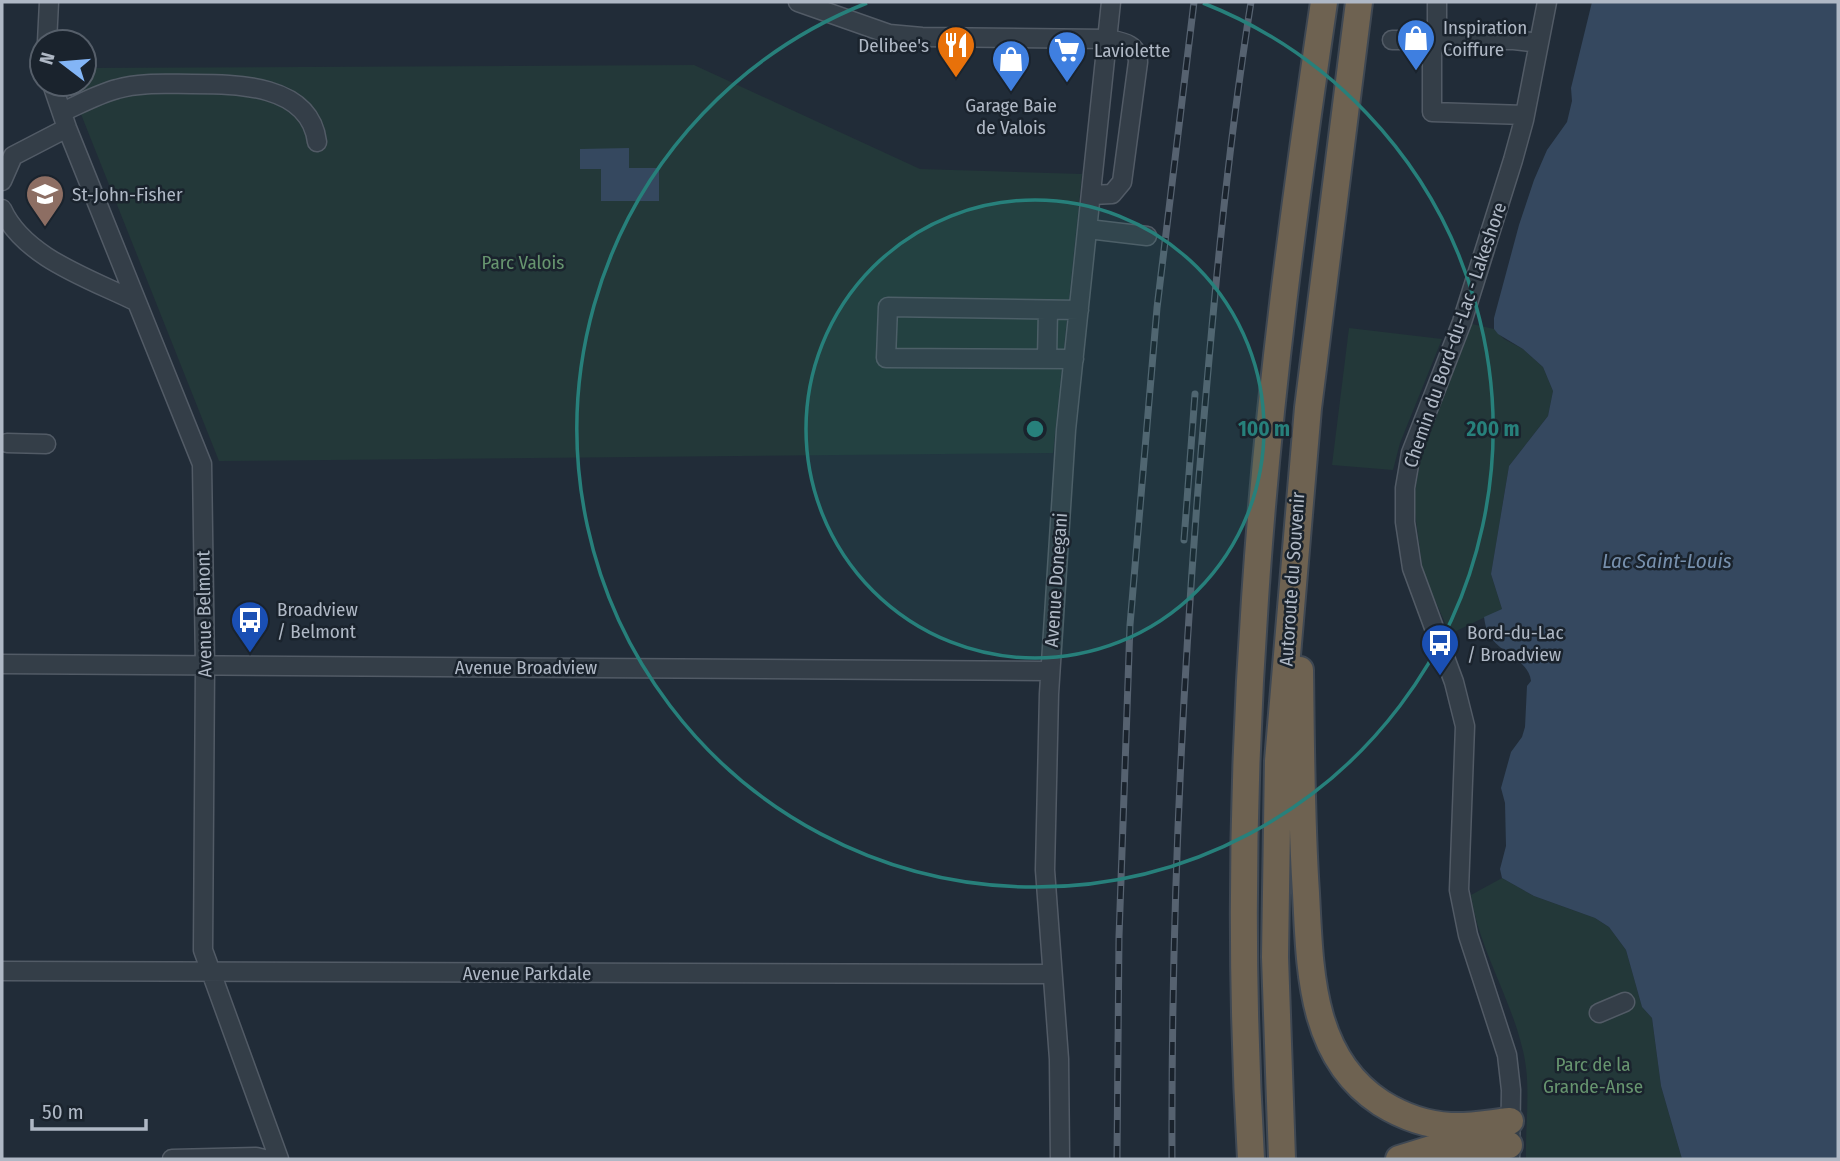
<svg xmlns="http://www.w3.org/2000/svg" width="1840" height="1161" font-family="'Fira Sans Condensed',sans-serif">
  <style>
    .green { fill: #233839 }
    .water { fill: #35485f }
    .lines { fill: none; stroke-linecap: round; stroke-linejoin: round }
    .minor-casing { stroke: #525b66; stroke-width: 21 }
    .highway-casing { stroke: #3f4853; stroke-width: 30 }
    .minor { stroke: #343e48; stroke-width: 18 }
    .highway { stroke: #6e6251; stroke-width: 26 }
    .rail-casing { stroke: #566270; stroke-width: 7 }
    .rail { stroke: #1a232d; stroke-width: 4.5; stroke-dasharray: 13; stroke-linecap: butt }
    .ring { fill: none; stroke: #27807b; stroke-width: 3.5 }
    .labels { text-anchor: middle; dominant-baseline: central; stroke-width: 5; stroke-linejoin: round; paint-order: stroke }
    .poi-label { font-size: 19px; fill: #afb8c5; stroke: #1a232d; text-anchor: start }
    .park-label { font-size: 19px; fill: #67956f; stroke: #1a232d }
    .street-label { font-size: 19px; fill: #afb8c5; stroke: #1a232d }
    .water-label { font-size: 21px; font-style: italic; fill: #7790ad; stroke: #1a232d }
    .centre { fill: #27807b; stroke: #1a232d; stroke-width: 3.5 }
    .ring-label { font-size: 21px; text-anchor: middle; font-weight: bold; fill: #27807b; stroke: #1a232d; stroke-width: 5; stroke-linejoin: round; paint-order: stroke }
  </style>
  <rect width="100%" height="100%" fill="#212c38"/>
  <path class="green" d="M694 65 920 169 1082 174 1053 453 219 461 69 84H84V68Z
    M1472 324 1494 329 1504 339 1523 349 1543 367 1553 391 1548 416 1509 466 1491 574 1502 609 1450 634 1426 580 1422 565 1415 513V491L1421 457Z
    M1349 328 1442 339 1400 443 1393 470 1332 465Z
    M1502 878 1534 896 1595 918 1609 927 1626 950 1642 1007 1652 1018 1661 1086 1682 1159H1526C1525 1122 1532 1083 1522 1047 1509 994 1479 949 1471 895Z"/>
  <path class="water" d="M1592 2H1838V1159H1682L1661 1086 1652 1018 1642 1007 1626 950 1609 927 1595 918 1534 896 1502 878 1500 869 1506 846 1505 803 1501 788 1511 752 1522 737 1525 727 1527 686 1531 681C1529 661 1503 654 1492 639 1487 634 1485 624 1484 617L1502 609 1491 574 1509 466 1548 416 1553 391 1543 367 1523 349 1498 334 1494 329V318L1519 225 1534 180 1547 150 1567 122 1572 101 1571 88Z
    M629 148V168H659V201H601V169H580V149Z"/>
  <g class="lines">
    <defs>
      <path id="minor" d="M798 2 889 34 922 37 1108 39C1123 42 1138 44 1138 62L1122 182 1112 194 1092 195
        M1437 2V29L1432 51V112L1525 115
        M1392 40H1514L1539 43
        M47 42 49 2
        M52 84 67 128 202 464 205 666 203 950 279 1159
        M62 112C80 104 98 94 117 89 141 82 167 84 192 84 236 84 310 84 317 142
        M2 181 13 156 67 128
        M2 209C24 258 91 279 137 302
        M1088 229 1147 236
        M1047 359 1048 310
        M1074 359 886 358 888 307 1079 310
        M7 443 46 444
        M2 664 1050 671
        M2 971 1052 974
        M1599 1013 1625 1002
        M172 1159 256 1157 264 1159
        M1060 1159 1059 1059 1045 870 1049 694 1066 430 1111 2
        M1510 1159 1511 1090 1507 1055 1468 935 1459 890 1465 726 1454 682 1412 568 1405 522V488L1411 453 1462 322 1513 160 1524 120 1547 2"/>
      <path id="highway" d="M1300 670C1301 745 1301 819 1306 893 1310 970 1310 1057 1381 1103 1402 1116 1427 1125 1451 1126 1471 1127 1490 1123 1510 1121
        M1251 1159C1240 973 1242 785 1255 599 1268 399 1295 200 1324 2
        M1282 1159 1275 957 1278 761 1308 408 1359 2
        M1399 1159 1441 1146 1509 1145"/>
    </defs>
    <use href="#minor" class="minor-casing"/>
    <use href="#highway" class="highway-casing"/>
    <use href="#minor" class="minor"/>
    <use href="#highway" class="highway"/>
    <defs>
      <path id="rail" d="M1184 540 1195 394
        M1117 1159 1119 937 1130 625 1157 308 1194 2
        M1172 1159C1171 932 1181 704 1199 477 1212 319 1226 159 1251 2"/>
    </defs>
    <use href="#rail" class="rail-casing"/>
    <use href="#rail" class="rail"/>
  </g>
  <circle cx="1035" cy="429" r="229" fill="#27807b" fill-opacity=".12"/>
  <g class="ring">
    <circle cx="1035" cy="429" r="229"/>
    <path d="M1203 3A458 458 0 1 1 867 3"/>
  </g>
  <defs>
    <symbol id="shop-pin" viewBox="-11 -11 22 30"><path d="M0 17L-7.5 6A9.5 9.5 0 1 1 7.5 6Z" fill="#3f7fe0" stroke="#1a232d"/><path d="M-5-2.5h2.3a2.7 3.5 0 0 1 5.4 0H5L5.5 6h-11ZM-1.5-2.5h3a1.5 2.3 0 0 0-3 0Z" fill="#fff"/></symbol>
    <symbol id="restaurant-pin" viewBox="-11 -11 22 30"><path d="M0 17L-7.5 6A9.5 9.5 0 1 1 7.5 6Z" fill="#e8710a" stroke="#1a232d"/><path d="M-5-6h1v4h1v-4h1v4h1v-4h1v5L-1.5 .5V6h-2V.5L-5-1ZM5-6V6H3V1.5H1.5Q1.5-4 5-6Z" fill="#fff"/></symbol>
    <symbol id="supermarket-pin" viewBox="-11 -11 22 30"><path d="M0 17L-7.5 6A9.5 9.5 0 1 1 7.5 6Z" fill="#3f7fe0" stroke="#1a232d"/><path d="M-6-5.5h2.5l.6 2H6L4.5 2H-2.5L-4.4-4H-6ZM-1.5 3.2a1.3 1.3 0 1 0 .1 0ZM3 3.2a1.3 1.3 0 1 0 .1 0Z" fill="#fff"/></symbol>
    <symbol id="school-pin" viewBox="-11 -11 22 30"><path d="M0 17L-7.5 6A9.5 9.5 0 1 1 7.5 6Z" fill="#8d6e63" stroke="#1a232d"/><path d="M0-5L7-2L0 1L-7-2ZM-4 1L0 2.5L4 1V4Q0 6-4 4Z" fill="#fff"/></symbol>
    <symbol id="bus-pin" viewBox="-11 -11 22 30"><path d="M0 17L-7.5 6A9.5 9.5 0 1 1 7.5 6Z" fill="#1a4fb4" stroke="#1a232d"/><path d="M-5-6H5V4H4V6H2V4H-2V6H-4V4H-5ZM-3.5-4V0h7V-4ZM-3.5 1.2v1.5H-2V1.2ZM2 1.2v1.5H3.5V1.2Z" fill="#fff"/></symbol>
  </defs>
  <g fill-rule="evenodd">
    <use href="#shop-pin" x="1394" y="16" width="44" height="60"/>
    <use href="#restaurant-pin" x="934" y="23" width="44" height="60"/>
    <use href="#supermarket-pin" x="1045" y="28" width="44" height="60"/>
    <use href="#shop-pin" x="989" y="37" width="44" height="60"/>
    <use href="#school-pin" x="23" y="172" width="44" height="60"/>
    <use href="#bus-pin" x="228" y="598" width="44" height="60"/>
    <use href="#bus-pin" x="1418" y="621" width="44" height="60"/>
  </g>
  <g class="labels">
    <g class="poi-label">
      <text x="1443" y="27">Inspiration<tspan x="1443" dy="22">Coiffure</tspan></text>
      <text x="929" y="45" text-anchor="end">Delibee's</text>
      <text x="1094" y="50">Laviolette</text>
      <text x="1011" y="105" text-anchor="middle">Garage Baie<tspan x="1011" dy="22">de Valois</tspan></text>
      <text x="72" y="194">St-John-Fisher</text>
      <text x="277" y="609">Broadview<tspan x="277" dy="22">/ Belmont</tspan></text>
      <text x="1467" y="632">Bord-du-Lac<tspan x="1467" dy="22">/ Broadview</tspan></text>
    </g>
    <g class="park-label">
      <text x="523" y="262">Parc Valois</text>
      <text x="1593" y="1064">Parc de la<tspan x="1593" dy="22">Grande-Anse</tspan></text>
    </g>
    <g class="street-label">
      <text transform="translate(1455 335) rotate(-71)">Chemin du Bord-du-Lac - Lakeshore</text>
      <text transform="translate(1292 579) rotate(-86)">Autoroute du Souvenir</text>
      <text transform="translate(1056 580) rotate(-86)">Avenue Donegani</text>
      <text transform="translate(204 614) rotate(-91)">Avenue Belmont</text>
      <text x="526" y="667">Avenue Broadview</text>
      <text x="527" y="973">Avenue Parkdale</text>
    </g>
    <g class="water-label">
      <text x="1667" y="561">Lac Saint-Louis</text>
    </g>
  </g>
  <circle cx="1035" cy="429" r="10" class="centre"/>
  <g class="ring-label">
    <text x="1264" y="436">100 m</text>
    <text x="1493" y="436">200 m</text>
  </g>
  <rect width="1840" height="1161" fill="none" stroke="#afb8c5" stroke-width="7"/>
  <g transform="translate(63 63) rotate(286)"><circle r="33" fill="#1a232d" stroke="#565f6a" stroke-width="2"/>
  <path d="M0-5L12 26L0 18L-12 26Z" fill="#83b5f6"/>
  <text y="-10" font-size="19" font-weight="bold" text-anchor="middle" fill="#afb8c5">N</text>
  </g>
  <path d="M32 1119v10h114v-10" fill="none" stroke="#afb8c5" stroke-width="3.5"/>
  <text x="42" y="1119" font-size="21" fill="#afb8c5" stroke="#1a232d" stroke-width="5" paint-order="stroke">50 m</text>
</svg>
